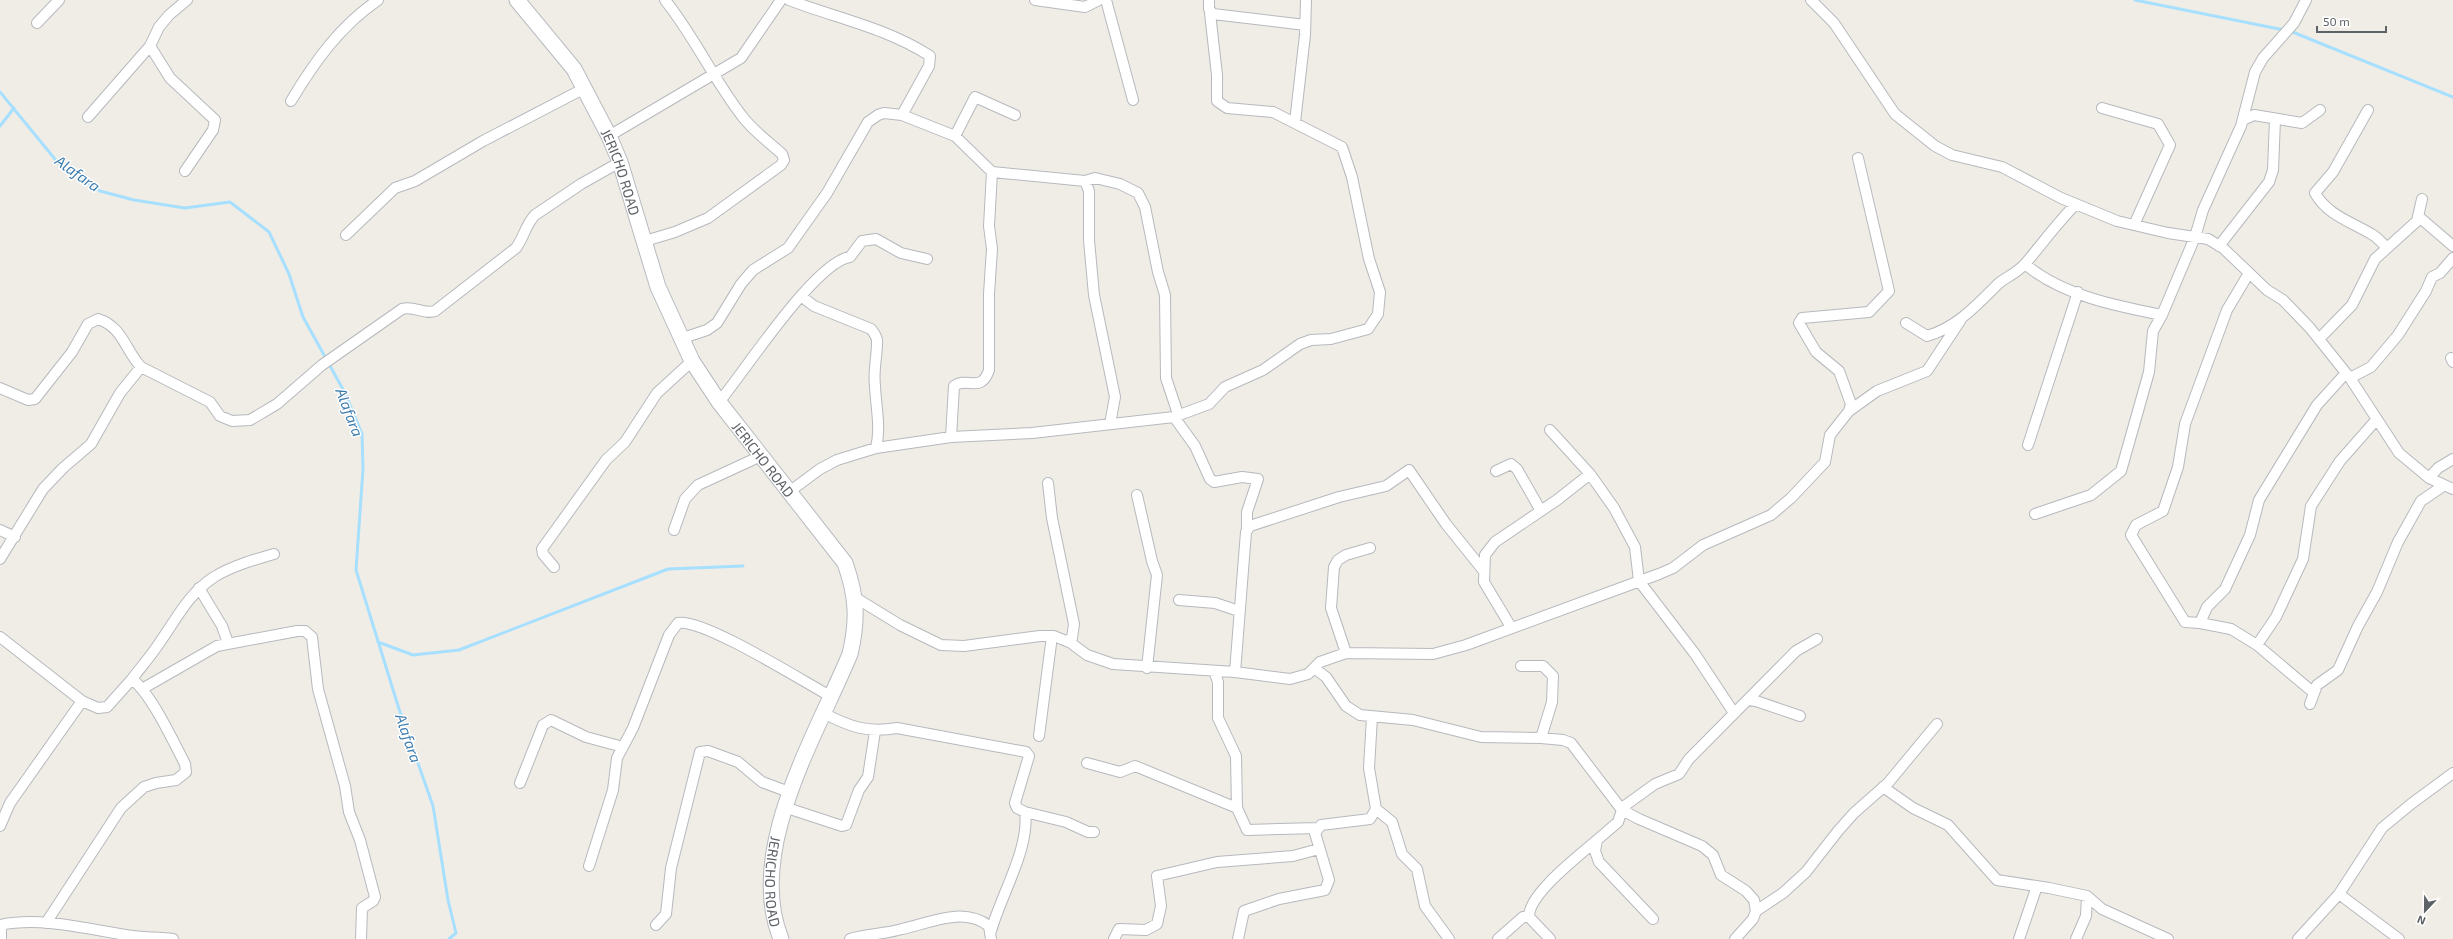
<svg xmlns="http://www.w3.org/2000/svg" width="2453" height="939" font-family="'Exo 2',sans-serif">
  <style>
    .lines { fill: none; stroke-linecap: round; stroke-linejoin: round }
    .stream { stroke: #a7dfff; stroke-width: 3 }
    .street-casing { stroke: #b6b9bd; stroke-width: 12 }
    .secondary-casing { stroke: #b7bbc0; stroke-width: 17 }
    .street { stroke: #fff; stroke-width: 10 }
    .secondary { stroke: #fff; stroke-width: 15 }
    .labels { text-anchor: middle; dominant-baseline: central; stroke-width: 3; stroke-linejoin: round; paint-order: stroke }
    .street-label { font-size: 14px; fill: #5d6267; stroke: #fff }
    .water-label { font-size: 15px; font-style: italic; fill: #3c7bae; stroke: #fff }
  </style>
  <rect width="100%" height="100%" fill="#f0ede6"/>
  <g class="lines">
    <path class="stream" d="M2135 0 2284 30
      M2290 31 2453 97
      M0 92 59 164 100 191 134 200 185 208 230 202 269 232 289 274 303 317 345 393 362 434 363 469 356 570 399 709 433 806 448 900 456 933 449 939
      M0 126 14 108
      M378 642 413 655 459 650 668 569 743 566"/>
    <defs>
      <path id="street" d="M789 0C836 18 887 28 930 56L929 66 902 115
        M1035 0 1085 7 1099 0
        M1106 0 1133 100
        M1209 0V9L1213 14 1305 25
        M1811 0 1834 23 1895 114 1935 146 1952 155 2002 167 2061 198 2117 221 2168 233 2208 239 2223 248 2267 290 2283 300 2310 328 2350 378 2399 453 2429 478 2453 489
        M37 23 59 0
        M150 46 170 78 215 120 213 130 185 171
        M291 101C315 61 340 26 378 0
        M2102 108 2158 124 2170 145 2134 225
        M2368 110 2333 172 2315 193C2328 216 2352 222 2373 235 2378 238 2383 244 2387 248
        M88 117 150 46 159 27 169 15 187 0
        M2243 120 2254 115 2302 123 2320 110
        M1295 122 1305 35 1306 0
        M609 136 741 58 781 0
        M955 136 975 97 1015 115
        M1085 181 1089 191V240L1094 295 1115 397 1110 424
        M2418 216 2453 246
        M346 235 395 188 415 181 483 141 585 88
        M645 241 675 232 708 218 781 165 784 160 782 154C769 142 753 131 742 116 714 80 694 36 665 0
        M2219 246 2269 182 2273 170 2275 119
        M2025 264C2061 295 2116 306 2162 315
        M2249 273 2227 310 2185 424 2178 467 2163 511 2136 525 2131 535 2185 622 2200 623 2207 607 2225 589 2250 535 2259 500 2317 405 2346 373
        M801 296 814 306 871 329C874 333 878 338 877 343 877 357 873 371 875 386 876 408 881 427 876 448
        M1906 323 1927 336C1956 328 1977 305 1998 284 2006 277 2017 273 2025 264 2042 244 2057 223 2076 204
        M680 339 707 330 717 323 741 284 753 270 788 248 827 193 868 122 878 115 884 113 902 115 955 136 992 172
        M2319 339 2352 305 2375 259 2417 221 2422 199
        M2451 358 2453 362
        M2350 378 2371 367 2398 335 2426 291 2432 277 2440 273 2453 258
        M0 388 28 400 35 399 72 352 88 324 98 319C123 327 125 350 141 367L210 402 220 416 232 421 250 420 277 404 322 365 402 309C413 305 425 315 435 311L516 248C524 237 526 224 535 215L581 184 620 162
        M719 402C745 371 815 262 850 257L862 241 876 239 901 253 927 259
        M1849 411 1877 391 1927 371 1960 321
        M1174 417 1195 446 1210 479 1214 482 1242 477 1258 479 1247 512V529
        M1550 430 1590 474 1614 508 1635 547 1639 581 1695 654 1734 713
        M951 437 954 386C967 376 981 394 989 370V294L992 249 989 226 992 172 1085 181 1095 178 1120 184 1138 193 1145 207 1158 272 1165 295 1166 378 1178 414
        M2028 445 2078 292
        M1496 471 1511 464 1517 469 1541 511
        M2429 478 2438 468 2453 459
        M1048 483 1052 518 1074 624 1072 638 1067 641
        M789 492 820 469 837 460 876 448 951 437 1032 433 1174 417 1209 404 1225 387 1263 370 1300 344 1311 340 1331 339 1368 329 1378 314 1380 292 1369 259 1352 177 1342 147 1273 112 1227 108 1217 101V75L1210 13
        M1137 495 1152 561 1157 575 1147 668
        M2035 514 2091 495 2121 471 2149 372 2153 331 2162 315 2195 237 2203 210 2241 126 2255 72 2263 58 2294 23 2306 0
        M0 530 15 537
        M674 530 685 499 698 485 763 455
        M0 559 43 489 63 468 91 444 120 393 141 367
        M554 567 543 554 542 549 606 460 625 442 657 393 692 361
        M199 588 222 626 228 643
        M856 598 900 625 941 645 964 646 1040 636H1054L1071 643 1087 655 1113 664 1235 672 1290 679 1308 674 1320 662 1346 653 1433 654 1466 645 1659 574 1673 568 1703 545 1771 515 1791 498 1825 462 1830 435 1849 411 1851 404 1839 371 1816 352 1799 323 1802 318 1869 312 1889 291 1858 158
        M1179 600 1215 603 1239 611
        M2200 623 2231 629 2257 645 2314 693
        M1511 627 1484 582 1485 555 1495 542 1557 500 1590 474
        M0 637 82 701 10 803 0 826
        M2257 645 2276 617 2303 559 2311 506 2340 461 2377 419
        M1346 653 1331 608 1334 567 1338 560 1346 555 1370 548
        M1521 666H1543L1553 676 1552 702 1541 738
        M1314 668 1326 677 1346 706 1360 715 1413 720 1481 737 1541 738 1563 740 1571 743 1622 810 1639 819 1702 846 1713 855 1721 875 1746 891 1754 900 1756 911 1753 919 1735 939
        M1214 671 1218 682V718L1236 756 1237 808 1247 830 1318 828
        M1235 672 1246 532 1250 526 1339 497 1386 486 1409 470 1446 524 1483 570
        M142 689 217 646 297 631H305L312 637 318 689 345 786 349 812 360 840 375 897 373 901 362 908 361 939
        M1748 700 1756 701 1800 716
        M82 701 98 708 107 707 132 679
        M2310 704 2317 685 2338 670 2358 626 2377 592 2398 542 2421 501 2443 486
        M825 714C851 727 867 733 897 728L1026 752 1029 756 1015 803 1017 808 1025 812 1066 822 1088 832H1094
        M1039 736 1052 636
        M1087 763 1120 772 1135 766 1237 808
        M520 783 543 725 551 720 586 737 623 747
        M1883 787 1913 808 1948 825 1997 880 2049 888 2087 896 2102 909 2168 939
        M784 807 842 826 846 825 859 790 868 777 875 731
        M1376 809 1392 822 1402 854 1417 869 1425 906 1449 939
        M589 866 613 790 617 758 633 728 669 635 678 623C703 618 804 682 832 697
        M2339 894 2399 939
        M1756 911 1783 893 1806 872 1838 831 1854 813 1888 783 1937 724
        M1653 919 1599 862 1595 851 1597 840 1618 822 1623 807 1655 784 1679 774 1689 759 1796 651 1817 639
        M46 923 121 808 144 787 156 783 176 780 186 772 185 764C173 741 152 695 132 679 141 667 150 657 158 645 176 620 187 595 214 577 232 566 253 560 274 554
        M0 925C43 916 90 930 133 936 146 938 160 937 173 939
        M656 925 666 914 671 868 700 752 708 751 738 762 762 782 789 792
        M991 931C1001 895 1030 848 1025 812
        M1 939V925
        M850 939C867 934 885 934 902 929 930 923 963 906 989 926L991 939
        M1114 939 1119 929 1146 930 1157 924 1161 906 1157 876 1217 862 1293 856 1319 849
        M1238 939 1244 911 1279 899 1325 890 1329 880 1315 833 1321 825 1370 819 1376 809 1369 768 1372 717
        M1498 939 1523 917H1529
        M1550 939 1529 917C1528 894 1580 855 1597 840
        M2019 939 2037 886
        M2076 939 2086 916 2087 896
        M2298 939 2339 894 2382 828 2411 804 2453 773"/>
      <g id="secondary">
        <path id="s1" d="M517 0 574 69 609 136 620 162 658 287 692 361 719 402 845 563C857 597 858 620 850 654 816 736 745 851 781 939"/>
      </g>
    </defs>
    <use href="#street" class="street-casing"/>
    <use href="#secondary" class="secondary-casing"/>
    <use href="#street" class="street"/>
    <use href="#secondary" class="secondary"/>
  </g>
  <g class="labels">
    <g class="street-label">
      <text stroke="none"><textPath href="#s1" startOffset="203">JERICHO ROAD</textPath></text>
      <text stroke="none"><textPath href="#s1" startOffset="527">JERICHO ROAD</textPath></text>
      <text stroke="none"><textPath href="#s1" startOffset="994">JERICHO ROAD</textPath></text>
    </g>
    <g class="water-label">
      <text transform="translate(78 173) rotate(35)">Alafara</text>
      <text transform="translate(350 412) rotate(69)">Alafara</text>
      <text transform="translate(409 738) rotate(71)">Alafara</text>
    </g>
  </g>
  <g transform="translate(2425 911) rotate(202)" stroke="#ffffff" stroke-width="3" paint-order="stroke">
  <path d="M0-3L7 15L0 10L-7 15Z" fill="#5d6267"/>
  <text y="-6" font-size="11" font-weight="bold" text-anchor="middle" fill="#5d6267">N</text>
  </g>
  <path d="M2317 26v6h69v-6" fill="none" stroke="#5d6267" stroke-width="2"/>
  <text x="2323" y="26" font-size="12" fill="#5d6267" stroke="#ffffff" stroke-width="3" paint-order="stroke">50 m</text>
</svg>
